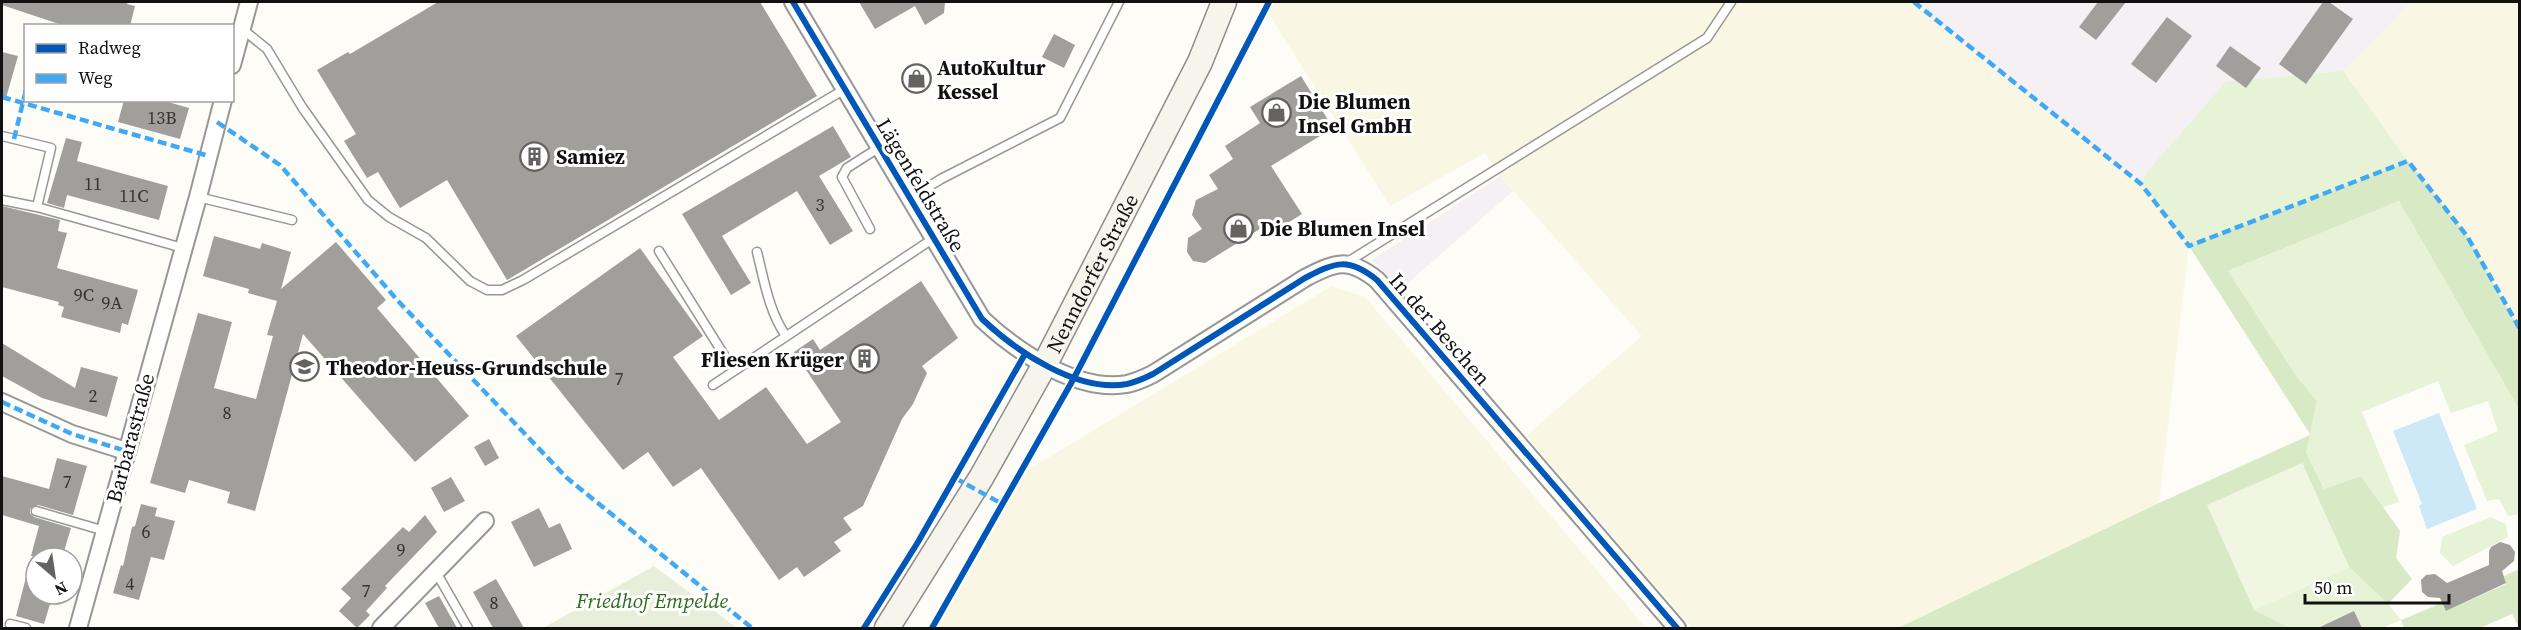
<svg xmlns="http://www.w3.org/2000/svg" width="2521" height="630" font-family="'Source Serif 4',serif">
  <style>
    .industrial { fill: #f5f0f3 }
    .farmland { fill: #f9f7e4 }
    .green { fill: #e7f3d7 }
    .forest { fill: #d8eac5 }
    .cemetery { fill: #e9eedb }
    .pitch { fill: #f0f6e1 }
    .water { fill: #cde8f7 }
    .building { fill: #a19f9c }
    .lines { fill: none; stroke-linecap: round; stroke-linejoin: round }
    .lane-casing { stroke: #979795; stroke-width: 11 }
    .street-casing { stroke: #979795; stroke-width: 20 }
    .secondary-casing { stroke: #8e8d8b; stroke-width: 27 }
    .lane { stroke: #fffffe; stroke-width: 8 }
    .street { stroke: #fffffe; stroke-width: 16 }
    .secondary { stroke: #f6f4eb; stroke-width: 24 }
    .quiet { stroke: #3fa9f5; stroke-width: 4.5; stroke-dasharray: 9 4.5; stroke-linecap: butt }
    .cycleway-casing { stroke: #fff; stroke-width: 10 }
    .cycleway { stroke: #0057b8; stroke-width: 6 }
    .labels { text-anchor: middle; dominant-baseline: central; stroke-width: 6; stroke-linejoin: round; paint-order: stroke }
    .number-label { font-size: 18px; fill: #353434 }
    .poi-label { font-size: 21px; font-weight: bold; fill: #111; stroke: #fff; text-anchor: start }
    .street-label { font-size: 21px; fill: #111; stroke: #fff }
    .park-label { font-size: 21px; font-style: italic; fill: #2f6b1f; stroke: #fff }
  </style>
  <rect width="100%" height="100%" fill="#fdfcf7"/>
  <path class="industrial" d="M1914 2H2411L2343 72 2408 161 2189 246 2141 184Z
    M1500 176 1513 191 1400 290 1372 260Z"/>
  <path class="farmland" d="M1267 2H1914L2141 184 2189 246 2159 503 1898 628H1692L1526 436 1642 336 1496 171 1485 153 1390 206 1272 19 1265 7Z
    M2411 2H2519V329L2467 236 2408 161 2343 71Z
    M1332 286 1365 297 1646 628H935L1028 470Z"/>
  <path class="green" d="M2343 71 2408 161 2189 246 2141 184 2147 172 2226 82Z
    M2399 201 2519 409V514L2508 516 2499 499 2487 501 2464 445 2498 431 2488 401 2451 413 2438 381 2362 412 2399 502 2383 507 2361 476 2324 489 2306 452 2317 401 2298 378 2228 271Z
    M2490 517 2506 524 2508 537 2453 566 2440 553 2442 537Z
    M2349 567 2388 604 2401 620 2382 628H2290L2254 610Z"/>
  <path class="forest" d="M2408 161 2467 236 2519 329V409L2399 201 2228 271 2298 378 2317 401 2310 434 2189 246Z
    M2310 435 2306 452 2324 489 2361 476 2400 531 2396 558 2412 579 2388 604 2349 567 2302 463 2254 610 2290 628H1898L2159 503Z
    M2519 569V628L2512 614 2480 628H2404L2401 620 2442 603 2446 611 2506 584 2504 576Z"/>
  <path class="cemetery" d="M654 566 737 628H543Z"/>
  <path class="pitch" d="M2302 463 2349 567 2254 610 2207 505Z"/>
  <path class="water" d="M2439 413 2477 509 2427 529 2419 506 2422 504 2393 431Z"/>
  <path class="building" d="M2 2H128L127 4 135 6 130 26H65L2 5Z
    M438 2H760L817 96 507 280 447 180 400 208 378 172 367 178 344 141 356 134 317 70 348 52 350 54Z
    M859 2H945L944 13 925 25 915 6 875 29Z
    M2098 2H2126L2096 40 2079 27Z
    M2323 2H2329L2353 19 2306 84 2279 64Z
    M2167 17 2192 36 2156 83 2131 64Z
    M1054 34 1075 45 1064 68 1042 57Z
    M2230 46 2261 68 2246 88 2216 66Z
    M2 52 18 56 6 98 2 97Z
    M1301 76 1333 128 1271 166 1302 214 1278 229 1273 221 1205 263 1193 261 1187 252 1188 238 1202 229 1192 215 1196 200 1218 189 1209 175 1233 159 1225 146 1260 123 1250 107Z
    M124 100H161L189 108 180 139 118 122Z
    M833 126 851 157 819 176 853 231 830 245 797 191 722 236 751 283 731 295 682 214Z
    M66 138 82 142 77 161 168 186 159 220 67 195 64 208 47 203Z
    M2 206 60 220 58 231 67 233 57 268 138 290 128 325 122 323 120 333 61 317 64 307 58 305 59 302 2 287Z
    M214 236 260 249 262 243 291 252 281 289 336 242 386 300 377 308 469 416 415 462 303 334 255 511 227 503 230 492 189 480 185 493 150 483 198 313 232 322 214 388 256 399 273 336 267 335 277 301 248 293 249 289 203 276Z
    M640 248 703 336 673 357 719 420 766 387 807 444 841 422 794 352 813 339 820 350 921 281 958 338 922 366 927 373 913 404 902 419 863 506 843 518 852 530 834 542 841 551 804 577 797 567 779 580 701 468 673 487 648 452 623 470 516 336Z
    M2 343 75 388 81 367 118 377 107 417 42 398 2 376Z
    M489 439 499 458 485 466 474 447Z
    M57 458 87 466 73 515 38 505 30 509V513L34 517 71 528 62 558H39L31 556 39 526 2 515V476L49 489Z
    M451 477 465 501 444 512 431 488Z
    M141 504 157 508 155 516 175 521 164 560 151 557 139 600 113 593 121 565 123 566 132 527 135 526Z
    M539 508 549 528 560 523 572 549 534 567 511 522Z
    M425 515 437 532 385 586 387 588 366 611 370 615 357 628 339 611 351 598 341 589 403 527 409 532Z
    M2500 542 2510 545 2515 552 2514 561 2502 571 2506 583 2446 611 2440 598 2428 597 2422 592 2421 580 2426 575 2435 574 2447 583 2489 565V551L2491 547Z
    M31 558 36 559V594H53L44 624 16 616Z
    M496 579 524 628H493L473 592Z
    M439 596 457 628H439L425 603Z
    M2354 611 2362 628H2318Z"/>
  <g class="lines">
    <defs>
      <path id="lane" d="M241 28 267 49 302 107 368 200 389 217 426 238 470 281 487 290H502L523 280 845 89
        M2 136 51 148 37 207
        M198 197 292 220
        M910 198 941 179 1060 118 1119 2
        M2 200 37 207 183 248
        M870 229 842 177 847 168 880 147
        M659 251 734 371
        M757 252C764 280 769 312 786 336
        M1346 263 1707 38 1731 2
        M713 385 934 238
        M36 511 105 531
        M436 572 468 628
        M10 624 26 628"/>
      <path id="street" d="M793 2 982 319C1016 351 1077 393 1127 384 1136 382 1145 378 1153 374L1305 278C1336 262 1348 257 1377 280L1677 628
        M232 65 249 2
        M2 402 72 434 126 451
        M78 628 198 197 223 100
        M381 628 485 521"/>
      <g id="secondary">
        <path id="s1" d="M887 628 981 478 1045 364 1200 62 1224 2"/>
      </g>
    </defs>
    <use href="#lane" class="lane-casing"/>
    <use href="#street" class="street-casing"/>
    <use href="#secondary" class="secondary-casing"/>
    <use href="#lane" class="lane"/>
    <use href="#street" class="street"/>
    <use href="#secondary" class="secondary"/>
    <path class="quiet" d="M1914 2 2141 184 2189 246 2408 161 2467 236 2520 329
      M2 97 209 156
      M217 122 280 165 399 302 567 478 752 628
      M14 139 26 90
      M2 402 72 434 126 451
      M955 478 1004 505"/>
    <defs>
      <path id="cycleway" d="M793 2 982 319C1016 351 1077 393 1127 384 1136 382 1145 378 1153 374L1305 278C1336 262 1348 257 1377 280L1677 628
        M864 628 918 542 1025 354
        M932 628 1074 378 1269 2"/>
    </defs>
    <use href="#cycleway" class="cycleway-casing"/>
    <use href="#cycleway" class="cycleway"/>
  </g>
  <defs>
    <symbol id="shop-ring" viewBox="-11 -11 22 22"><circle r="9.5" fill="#fff" stroke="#646362" stroke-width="1.5"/><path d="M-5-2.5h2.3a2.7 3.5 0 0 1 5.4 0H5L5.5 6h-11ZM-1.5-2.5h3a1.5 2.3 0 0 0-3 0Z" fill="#646362"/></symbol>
    <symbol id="building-ring" viewBox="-11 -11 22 22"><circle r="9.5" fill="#fff" stroke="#646362" stroke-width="1.5"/><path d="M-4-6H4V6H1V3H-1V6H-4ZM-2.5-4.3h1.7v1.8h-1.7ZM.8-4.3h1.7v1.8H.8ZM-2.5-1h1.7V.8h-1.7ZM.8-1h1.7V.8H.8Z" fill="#646362"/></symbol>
    <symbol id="school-ring" viewBox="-11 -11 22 22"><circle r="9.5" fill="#fff" stroke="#646362" stroke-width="1.5"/><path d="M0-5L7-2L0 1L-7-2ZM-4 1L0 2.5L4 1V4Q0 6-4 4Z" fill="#646362"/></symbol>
  </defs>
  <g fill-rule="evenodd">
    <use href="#shop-ring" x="900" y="62" width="33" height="33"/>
    <use href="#shop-ring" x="1260" y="96" width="33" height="33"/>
    <use href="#building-ring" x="518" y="140" width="33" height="33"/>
    <use href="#shop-ring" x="1222" y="212" width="33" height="33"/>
    <use href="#building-ring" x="848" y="342" width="33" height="33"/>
    <use href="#school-ring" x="288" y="350" width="33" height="33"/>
  </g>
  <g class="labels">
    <g class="number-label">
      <text x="162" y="117">13B</text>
      <text x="93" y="183">11</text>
      <text x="134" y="195">11C</text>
      <text x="820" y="204">3</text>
      <text x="84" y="294">9C</text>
      <text x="112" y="302">9A</text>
      <text x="619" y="378">7</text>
      <text x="93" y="395">2</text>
      <text x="227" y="412">8</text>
      <text x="67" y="481">7</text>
      <text x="146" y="531">6</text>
      <text x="401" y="549">9</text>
      <text x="130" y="583">4</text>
      <text x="366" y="590">7</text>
      <text x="494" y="602">8</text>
    </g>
    <g class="poi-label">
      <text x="937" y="67">AutoKultur<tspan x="937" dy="24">Kessel</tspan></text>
      <text x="1298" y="101">Die Blumen<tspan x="1298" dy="24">Insel GmbH</tspan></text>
      <text x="556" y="156">Samiez</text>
      <text x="1260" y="228">Die Blumen Insel</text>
      <text x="844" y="359" text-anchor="end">Fliesen Krüger</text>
      <text x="326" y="367">Theodor-Heuss-Grundschule</text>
    </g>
    <g class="street-label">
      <text transform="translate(921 185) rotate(59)">Lägenfeldstraße</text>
      <text stroke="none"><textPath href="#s1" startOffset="410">Nenndorfer Straße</textPath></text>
      <text transform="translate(1440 329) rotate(49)">In der Beschen</text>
      <text transform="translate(130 438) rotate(-75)">Barbarastraße</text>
    </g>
    <g class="park-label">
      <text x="652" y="600">Friedhof Empelde</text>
    </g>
  </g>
  <rect width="2521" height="630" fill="none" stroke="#111111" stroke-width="6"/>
  <rect x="24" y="24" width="210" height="78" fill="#ffffff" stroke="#a0a0a0" stroke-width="1.5"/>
  <rect x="36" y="44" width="30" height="9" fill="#0057b8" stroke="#a0a0a0" stroke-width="1.5"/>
  <text x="78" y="54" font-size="18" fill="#111111">Radweg</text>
  <rect x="36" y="74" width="30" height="9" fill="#3fa9f5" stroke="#a0a0a0" stroke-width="1.5"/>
  <text x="78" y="84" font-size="18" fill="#111111">Weg</text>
  <g transform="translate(54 576) rotate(151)"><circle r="28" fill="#ffffff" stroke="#a0a0a0" stroke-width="1.5"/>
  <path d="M0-4.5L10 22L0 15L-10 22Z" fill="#646362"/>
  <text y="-9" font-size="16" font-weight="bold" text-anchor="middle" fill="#111111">N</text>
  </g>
  <path d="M2305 594v9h144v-9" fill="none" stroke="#111111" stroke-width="3"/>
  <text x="2314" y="594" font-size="18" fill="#111111" stroke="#ffffff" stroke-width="4.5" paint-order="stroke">50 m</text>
</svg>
